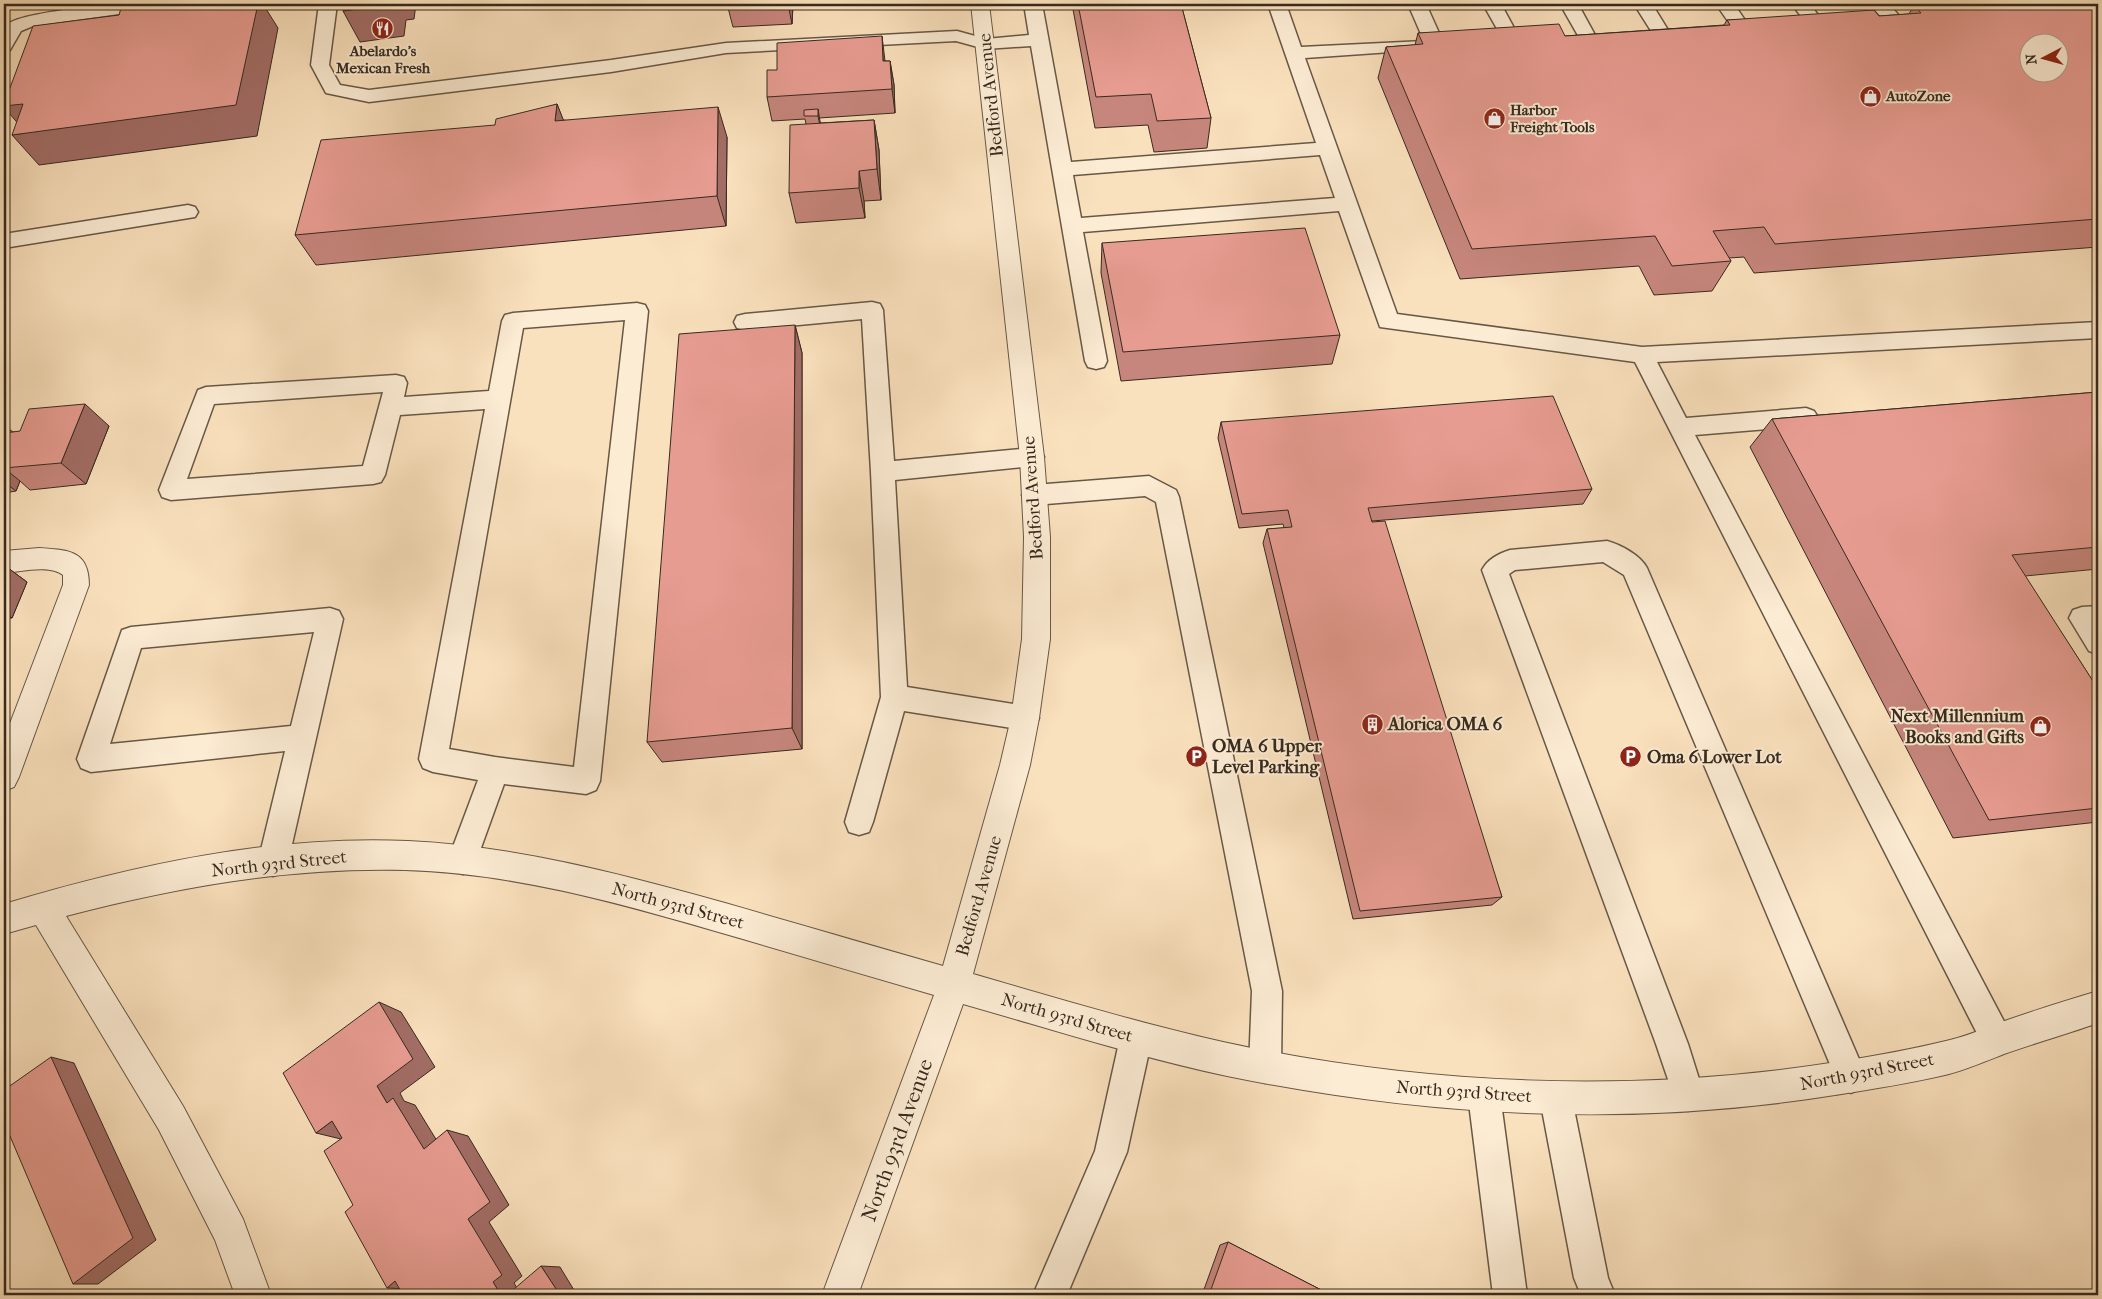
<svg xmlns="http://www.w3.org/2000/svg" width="2102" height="1299" font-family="'IM FELL French Canon',serif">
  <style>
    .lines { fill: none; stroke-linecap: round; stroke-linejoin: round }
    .service-casing { stroke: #675846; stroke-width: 3 }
    .minor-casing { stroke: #675846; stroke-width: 2 }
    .service { fill: #fcecd4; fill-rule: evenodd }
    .minor { fill: #fcecd4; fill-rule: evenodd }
    .wall { fill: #c7867d; stroke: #362a1e }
    .shaded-wall { fill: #a26d66; stroke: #362a1e }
    .building { fill: #e79c91; stroke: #362a1e; fill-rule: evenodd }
    .labels { text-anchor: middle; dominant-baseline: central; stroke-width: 4; stroke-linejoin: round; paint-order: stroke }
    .far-poi-label { font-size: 15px; font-weight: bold; fill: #362a1e; stroke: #fcecd4; text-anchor: start }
    .street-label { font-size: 18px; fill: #362a1e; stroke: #fcecd4 }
    .poi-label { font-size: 18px; font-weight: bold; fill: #362a1e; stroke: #fcecd4; text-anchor: start }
    .near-street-label { font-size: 21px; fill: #362a1e; stroke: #fcecd4 }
  </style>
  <rect width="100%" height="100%" fill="#fae1bd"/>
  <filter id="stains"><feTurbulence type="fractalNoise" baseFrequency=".004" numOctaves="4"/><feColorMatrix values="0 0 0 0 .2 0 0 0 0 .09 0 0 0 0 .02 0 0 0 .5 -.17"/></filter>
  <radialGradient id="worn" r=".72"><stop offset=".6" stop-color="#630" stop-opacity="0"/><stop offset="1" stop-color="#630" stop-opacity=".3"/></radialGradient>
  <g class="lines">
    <defs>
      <path id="service" d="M118 4H164L161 8 155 9 33 26 21 31 10 50 4 51C4 44 1 31 7 25 18 13 98 6 118 4Z
        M319 4H337L329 65 340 85 369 90 611 60 726 43 957 31 986 39 1029 35 1024 4H1042L1071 162 1316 143 1268 4H1286L1301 47 1424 41 1408 4H1426L1444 44 1441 48 1435 49 1428 47 1420 50 1305 58 1397 314 1642 347 2098 322V338L1657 362 1686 418 1806 408 1814 411 1818 417 1814 423 1806 426 1695 435 2008 1029 2013 1040 2008 1051 1997 1056 1986 1051 1635 362 1380 327 1339 211 1083 232 1107 361 1104 367 1096 369 1088 367 1085 361 1031 46 985 49 956 41 726 53 611 72 369 102 326 93 311 65ZM1320 155 1335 198 1081 218 1073 175Z
        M1483 4H1501L1520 39 1517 43 1511 44 1505 43Z
        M1560 4H1578L1595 35 1592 39 1586 40 1580 39Z
        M1634 4H1652L1668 30 1665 34 1659 35 1653 34Z
        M1716 4H1734L1749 26 1746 30 1740 31 1734 30Z
        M1792 4H1810L1823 22 1820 26 1814 27 1808 26Z
        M1871 4H1889L1901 18 1898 22C1885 25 1878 14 1871 4Z
        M188 205 195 207 198 212 195 217 4 248V234Z
        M872 302 880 304 883 310 894 461 1032 448 1040 450 1044 457 1040 464 1032 466 895 480 907 687 1025 706 1035 709 1039 718 1035 727 1025 730 904 711 873 822 869 832 859 835 849 832 845 822 881 697 871 472 862 319 745 330 737 328 734 322 737 316 745 314Z
        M637 303 645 305 648 311 600 781 596 790 586 794 504 784 473 870 463 874 453 870 448 860 478 780 433 772 423 768 419 759 485 409 400 415 385 475 381 482 373 484 171 500 162 497 159 490 198 390 206 387 396 375 404 377 407 383 404 397 489 391 502 321 505 315 513 313ZM625 320 574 767 495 757 449 749 523 328ZM383 392 363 466 187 479 214 404Z
        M1149 476 1176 490 1179 497 1282 991 1281 1067 1276 1078 1265 1083 1254 1078 1249 1067 1252 991 1156 502 1145 496 1034 505 1025 502 1022 495 1025 488 1034 485Z
        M1607 541C1621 545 1640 555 1647 568L1862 1066 1867 1077 1862 1088 1851 1093 1840 1088 1624 575 1603 562 1515 570 1509 574 1688 1044 1704 1095 1699 1106 1688 1111 1677 1106 1656 1044 1482 570C1488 559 1498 554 1510 550Z
        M2098 606V654L2089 651 2069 618 2073 610 2082 607Z
        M330 608 339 611 343 619 288 862 283 872 273 876 263 872 258 862 285 751 91 772 81 768 77 759 122 630 131 627ZM314 632 291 726 110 744 141 648Z
        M1136 1022 1147 1027 1152 1038 1127 1152 1067 1295H1033L1095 1151 1120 1038 1125 1027Z
        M1484 1079 1495 1084 1500 1095 1527 1295H1493L1468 1095 1473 1084Z
        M1556 1083 1567 1088 1572 1099 1608 1278 1615 1295H1581L1574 1278 1540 1099 1545 1088Z"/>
      <path id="minor" d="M971 4H989L1044 457 1050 537V639L1039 718 1030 765 973 974C1056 998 1139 1023 1223 1042 1425 1086 1634 1094 1837 1062 1875 1056 1913 1049 1950 1040 1967 1036 1983 1029 1999 1023 2032 1011 2065 1001 2098 991V1023C2067 1034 2035 1043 2004 1054 1986 1061 1968 1069 1949 1074 1912 1083 1873 1089 1835 1095 1632 1128 1428 1117 1227 1076 1138 1057 1051 1029 963 1004L858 1295H822L934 995C861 974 788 952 715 931 615 902 511 873 405 870 290 867 177 887 66 916L183 1106 243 1219 271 1295H235L215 1240 159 1130 36 925 4 934V904C134 865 271 835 408 841 516 846 621 874 725 903 798 924 870 945 943 966L1000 765 1011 718 1022 639 1024 537 1020 457Z
        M39 548C68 550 89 550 89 585L19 777 14 787 4 791V739L63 585V575C49 564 20 572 4 573V551Z"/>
    </defs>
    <use href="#service" class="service-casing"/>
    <use href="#minor" class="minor-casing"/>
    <use href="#service" class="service"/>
    <use href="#minor" class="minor"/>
  </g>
  <path class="wall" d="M727 4H793L792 24 733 27Z
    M1072 4H1181L1211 118 1207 148 1154 152 1148 125 1095 128Z
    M2098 4V247L1754 273 1744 257 1729 258 1731 261 1712 291 1654 295 1639 266 1460 279 1378 78 1386 47 1415 45 1418 33 1565 36 1724 25 1727 20 1879 16 1909 14 1914 5Z
    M885 61H890L894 85 895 113 819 118 820 123 874 120 879 150 881 200 864 201 865 218 796 223 789 193 806 124 805 119 772 121 767 97Z
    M557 104 563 120 727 137 726 226 316 265 295 235 495 125Z
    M1102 243 1340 335 1332 364 1121 381 1101 273Z
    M795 325 802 353V749L662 762 647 742Z
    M2098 392V569L2025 576 2098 689V822L1953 838 1750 447 1772 419Z
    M1221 422 1592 489 1583 504 1372 521 1502 897 1492 905 1353 919 1263 543 1267 529 1284 528 1283 524 1239 528 1218 438Z
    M109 426 86 484 30 490 20 481 16 491 4 493V428L13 432Z
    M8 568 27 582 12 618 4 619V569Z
    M1228 1242 1331 1295H1202L1220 1245Z"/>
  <path class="shaded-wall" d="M170 4H172L191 33 169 8Z
    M258 4H263L278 28 257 136 39 165 12 135 26 133 4 107V106Z
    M389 4H416L414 19 406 20 404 36 360 42 343 11Z
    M788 4H793L792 24Z
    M882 36 885 61H883Z
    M890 61 894 85 895 113 892 89Z
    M557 104 569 134 555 121Z
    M718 107 727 137 726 226 717 196Z
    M818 109 823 139 824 146 818 116Z
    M874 120 879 150 881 200 877 169Z
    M859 171 864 201 865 218 859 188Z
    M795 325 802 353V749L792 728Z
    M85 404 109 426 86 484 61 463Z
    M8 428 33 449 5 433Z
    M4 468 20 481 16 491 4 482Z
    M8 568 27 582 12 618 4 612V578Z
    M4 646 6 648 4 654Z
    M379 1002 401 1012 435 1067 400 1093 404 1101 415 1105 445 1154 424 1149 387 1103 377 1086Z
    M51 1057 74 1063 156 1240 98 1284H73Z
    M332 1121 357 1127 341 1139 316 1133Z
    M447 1130 468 1136 509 1205 489 1222 522 1276 514 1283 521 1295H501L493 1282 468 1219Z
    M541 1266 560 1267 577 1295H560Z
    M395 1281 411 1289 387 1288Z"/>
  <path class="building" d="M155 4H170L169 8 204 4H258L236 105 12 135 23 104 4 106V104L33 26 119 15 121 8Z
    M344 4H389L388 5 343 11Z
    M1078 4H1181L1211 118 1157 121 1151 94 1096 97Z
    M1935 4H2098V219L1775 244 1764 227 1713 231 1731 261 1672 266 1655 236 1472 249 1386 47 1423 44 1418 33 1559 24 1565 36 1730 25 1727 20 1874 10 1879 16 1921 13 1914 5ZM2030 42H2060V72H2030Z
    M882 36 883 61H890L892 89 767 97V70H777V43Z
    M557 104 555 121 718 107 717 196 295 235 321 140 495 125 496 119Z
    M818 109V116H804V110Z
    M874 120 877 169 859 171V188L789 193 790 125Z
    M1305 228 1340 335 1123 352 1102 243Z
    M795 325 792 728 647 742 679 334Z
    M2098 392V547L2012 555 2098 689V808L1989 820 1772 419Z
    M1553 396 1592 489 1368 508 1372 522 1385 521 1502 897 1360 911 1267 529 1292 527 1288 510 1242 514 1221 422Z
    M85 404 61 463 4 468 8 458H4V428H8L5 433 20 431 29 409Z
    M8 568 4 578V569Z
    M379 1002 413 1059 377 1086 387 1103 393 1098 424 1149 447 1130 490 1202 468 1219 502 1275 493 1282 501 1295H403L395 1281 387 1288 345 1212 353 1205 324 1151 342 1138 332 1121 316 1133 283 1073Z
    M51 1057 133 1238 73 1284 4 1122V1090Z
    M1228 1242 1331 1295H1209Z
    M541 1266 560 1295H507Z"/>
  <defs>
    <symbol id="restaurant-disc" viewBox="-11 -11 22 22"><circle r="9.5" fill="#8f2418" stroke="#fcecd4"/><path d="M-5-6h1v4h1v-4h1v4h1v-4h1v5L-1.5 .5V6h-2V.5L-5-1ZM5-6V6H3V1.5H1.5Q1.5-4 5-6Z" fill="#fff"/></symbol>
    <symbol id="shop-disc" viewBox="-11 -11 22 22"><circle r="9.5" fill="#8f2418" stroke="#fcecd4"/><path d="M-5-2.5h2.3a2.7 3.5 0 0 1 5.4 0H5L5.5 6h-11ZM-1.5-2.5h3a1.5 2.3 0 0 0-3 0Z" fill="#fff"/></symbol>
    <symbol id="building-disc" viewBox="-11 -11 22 22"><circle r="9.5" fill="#8f2418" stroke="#fcecd4"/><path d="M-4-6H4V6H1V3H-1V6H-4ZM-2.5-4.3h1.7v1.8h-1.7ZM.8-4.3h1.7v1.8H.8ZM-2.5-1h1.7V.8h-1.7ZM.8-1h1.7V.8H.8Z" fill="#fff"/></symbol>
    <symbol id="parking-disc" viewBox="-11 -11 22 22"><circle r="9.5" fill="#8f2418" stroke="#fcecd4"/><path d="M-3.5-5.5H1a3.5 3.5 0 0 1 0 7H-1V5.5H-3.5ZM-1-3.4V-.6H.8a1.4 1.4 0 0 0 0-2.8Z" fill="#fff"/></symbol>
  </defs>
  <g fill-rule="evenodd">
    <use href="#restaurant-disc" x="370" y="16" width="25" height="25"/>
    <use href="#shop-disc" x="1858" y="84" width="25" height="25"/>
    <use href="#shop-disc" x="1482" y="106" width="25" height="25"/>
    <use href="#building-disc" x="1360" y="712" width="25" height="25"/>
    <use href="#shop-disc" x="2028" y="714" width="25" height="25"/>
    <use href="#parking-disc" x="1184" y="744" width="25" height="25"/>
    <use href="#parking-disc" x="1618" y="744" width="25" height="25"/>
  </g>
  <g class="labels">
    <g class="far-poi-label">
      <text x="383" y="51" text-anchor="middle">Abelardo's<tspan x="383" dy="17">Mexican Fresh</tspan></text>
      <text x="1886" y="96">AutoZone</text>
      <text x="1510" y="110">Harbor<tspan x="1510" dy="17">Freight Tools</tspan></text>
    </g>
    <g class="street-label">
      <text transform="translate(991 95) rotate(-96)">Bedford Avenue</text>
      <text transform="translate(1033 498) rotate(-94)">Bedford Avenue</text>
      <text transform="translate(279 864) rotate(-6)">North 93rd Street</text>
      <text transform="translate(979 896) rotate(-74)">Bedford Avenue</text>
      <text transform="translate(678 906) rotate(15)">North 93rd Street</text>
      <text transform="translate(1067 1018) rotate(16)">North 93rd Street</text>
      <text transform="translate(1867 1072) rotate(-11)">North 93rd Street</text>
      <text transform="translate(1464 1092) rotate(4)">North 93rd Street</text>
    </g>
    <g class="poi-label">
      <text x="2024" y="716" text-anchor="end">Next Millennium<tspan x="2024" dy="21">Books and Gifts</tspan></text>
      <text x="1388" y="724">Alorica OMA 6</text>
      <text x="1212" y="746">OMA 6 Upper<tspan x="1212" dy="21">Level Parking</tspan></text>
      <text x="1647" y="757">Oma 6 Lower Lot</text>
    </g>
    <g class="near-street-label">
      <text transform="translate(897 1140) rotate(-70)">North 93rd Avenue</text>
    </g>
  </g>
  <rect width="2102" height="1299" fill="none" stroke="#fae1bd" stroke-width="20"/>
  <rect x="5" y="5" width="2092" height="1289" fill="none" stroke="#362a1e" stroke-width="2.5"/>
  <rect x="10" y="10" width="2082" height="1279" fill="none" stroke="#362a1e"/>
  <g transform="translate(2044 58) rotate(264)"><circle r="24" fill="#fcecd4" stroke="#ad9e8b"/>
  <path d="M0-4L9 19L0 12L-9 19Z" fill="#8f2418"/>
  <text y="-8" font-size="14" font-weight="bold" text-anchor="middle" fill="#362a1e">N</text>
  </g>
  <rect width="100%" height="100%" filter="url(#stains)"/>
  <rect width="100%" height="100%" fill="url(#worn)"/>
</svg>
